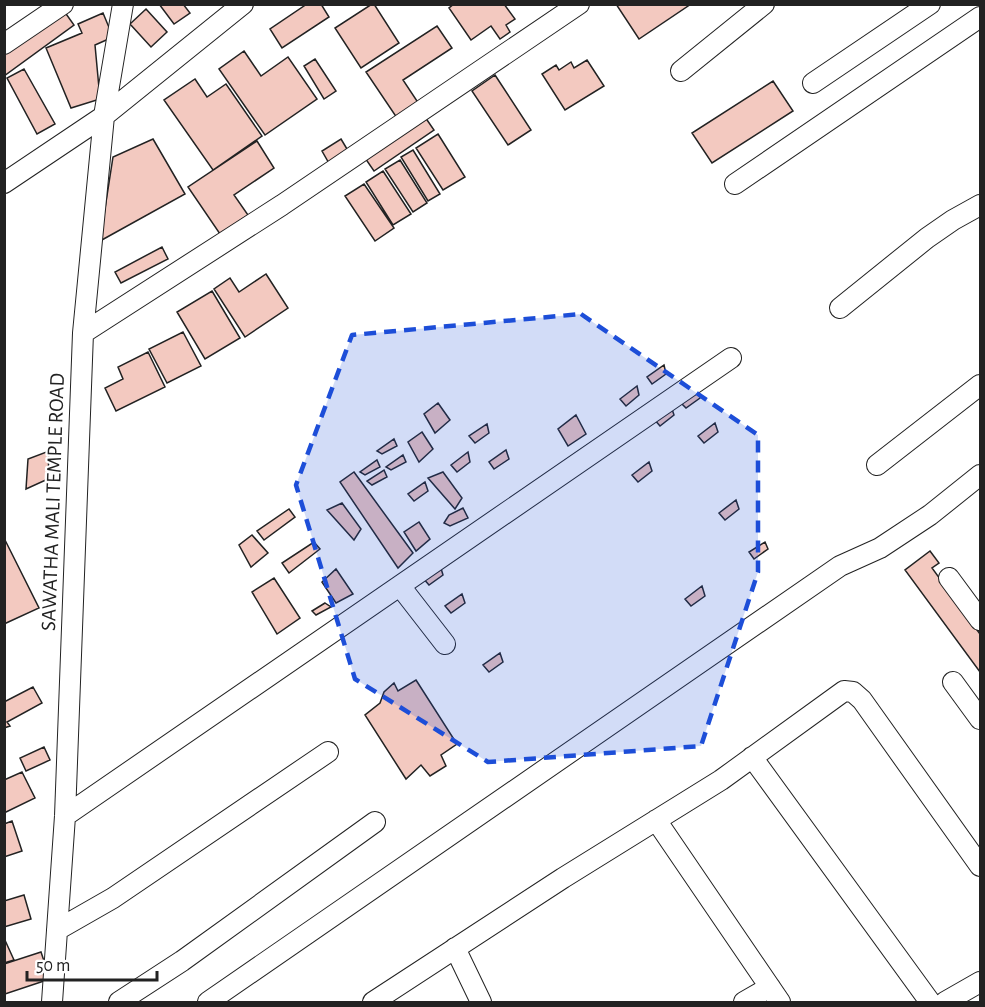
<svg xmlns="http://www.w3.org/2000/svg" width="985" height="1007" font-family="'Alegreya Sans',sans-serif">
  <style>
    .building { fill: #f3c9c0; stroke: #222; stroke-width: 1.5 }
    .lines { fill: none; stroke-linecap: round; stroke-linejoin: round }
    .minor-casing { stroke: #222; stroke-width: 22 }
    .minor { stroke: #fff; stroke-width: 20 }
    .marked { fill: #1d4ed8; fill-opacity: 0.2; stroke: #1d4ed8; stroke-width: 4.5; stroke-dasharray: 12 8; stroke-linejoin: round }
    .labels { text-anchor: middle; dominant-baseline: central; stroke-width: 4.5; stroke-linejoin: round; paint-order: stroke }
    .street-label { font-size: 21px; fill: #222; stroke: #fff }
  </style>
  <rect width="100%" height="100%" fill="#fff"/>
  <path class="building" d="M159 4H183L190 13 174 24Z
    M307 4H321L329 17 282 48 270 29Z
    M372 4H374L399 43 361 68 335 28Z
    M454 4H504L515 19 506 25 510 32 500 39 491 26 471 40 449 8Z
    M616 4H691L639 39Z
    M146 9 167 32 151 47 130 24Z
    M64 11 74 25 4 76V54Z
    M103 13 113 37 95 45 100 99 71 108 46 48 82 33 78 24Z
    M437 26 452 48 403 80 419 104 397 118 366 72Z
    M244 51 261 76 288 57 317 99 265 135 219 69Z
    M315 59 336 91 324 99 304 66Z
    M587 60 604 86 565 110 542 74 556 65 559 70 571 62 574 68Z
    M24 69 55 124 37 134 7 78Z
    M495 75 531 130 508 145 472 91Z
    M195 79 207 97 226 84 262 136 213 170 164 100Z
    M773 81 793 111 712 163 692 133Z
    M425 117 434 130 374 171 365 158Z
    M438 134 465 177 443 190 416 148Z
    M153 139 185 194 100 241 113 157Z
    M341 139 350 154 330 165 322 151Z
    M257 141 274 168 234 195 248 215 220 234 188 187Z
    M413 150 440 194 428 201 401 157Z
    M400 160 427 203 413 212 385 169Z
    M383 171 411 214 393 225 366 182Z
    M364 184 394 228 375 241 345 196Z
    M162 247 168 259 121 283 115 272Z
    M266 274 288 308 245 337 214 289 230 278 239 292Z
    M212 291 240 338 205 359 177 312Z
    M183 332 201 366 167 383 149 349Z
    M148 352 165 387 116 411 105 388 123 379 118 367Z
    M664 365 666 374 652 384 647 377Z
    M637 386 639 395 626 406 620 399Z
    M697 389 700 398 686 408 680 402Z
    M438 403 450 420 435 433 424 414Z
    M671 406 674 415 660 426 654 419Z
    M576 415 586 434 568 446 558 429Z
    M715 423 718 432 704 443 698 436Z
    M487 424 489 433 475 443 469 436Z
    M422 432 433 449 419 462 408 442Z
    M394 439 397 446 382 454 377 451Z
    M506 450 509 459 494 469 489 462Z
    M49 451 48 479 26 489 28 459Z
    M468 452 470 462 457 472 451 465Z
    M403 455 406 462 391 470 386 467Z
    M377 460 380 467 365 475 360 472Z
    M649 462 652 471 638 482 632 475Z
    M384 470 387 477 372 485 367 481Z
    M354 472 413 553 398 568 340 482Z
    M443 472 462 498 455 509 428 478Z
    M425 482 428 491 414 501 408 494Z
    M736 500 739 509 725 520 719 513Z
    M342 503 361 529 354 540 327 510Z
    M463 508 468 518 450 526 444 523 449 515Z
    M289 509 295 517 264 540 257 531Z
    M419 522 430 539 416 551 404 532Z
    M252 535 268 553 251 567 239 545Z
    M4 538 39 608 4 624Z
    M314 542 320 549 289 573 282 563Z
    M765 542 768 549 754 559 749 552Z
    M930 551 939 563 932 568 980 634V672L905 570Z
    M440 565 443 575 429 585 423 578Z
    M336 569 353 594 336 603 322 582Z
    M274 578 300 618 277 634 252 592Z
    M702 586 705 596 691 606 685 599Z
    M462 594 465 603 451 613 445 606Z
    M325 603 331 607 316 615 312 611Z
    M500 653 503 662 489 672 483 665Z
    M416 680 457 744 441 755 446 766 430 776 421 765 406 779 365 715 380 703 384 692 394 683 398 691Z
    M33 687 42 703 7 722 10 726 4 728V702Z
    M44 747 50 760 26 771 20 758Z
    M22 772 35 798 4 813V780Z
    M12 821 22 851 4 857V824Z
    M24 895 31 919 4 927V901Z
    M4 938 14 960 4 963Z
    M41 952 50 979 5 994 4 964Z"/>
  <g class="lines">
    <defs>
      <path id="minor" d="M4 44 63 4
        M681 71 764 4
        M813 83 930 4
        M4 183 104 116 243 4
        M735 184 980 17
        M840 308 927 238 953 220 980 205
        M83 333 282 205 579 4
        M877 465 980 385
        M949 578 980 620
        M400 586 445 644
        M953 682 980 719
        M752 757 930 1002
        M65 816 731 358
        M656 820 780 1002
        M57 930 113 898 328 752
        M455 948 481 1002
        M52 1002 65 816 83 333 104 116 123 4
        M119 1002 182 961 375 822
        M208 1002 840 566 880 548 930 515 980 475
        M373 1002 563 878 721 780 844 691 853 692 862 700 980 866
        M744 1002 770 987
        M945 1002 980 982"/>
    </defs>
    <use href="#minor" class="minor-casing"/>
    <use href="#minor" class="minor"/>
  </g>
  <path class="marked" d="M581 314 758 435V572L701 746 488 762 355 679 296 485 352 335Z"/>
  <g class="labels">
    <g class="street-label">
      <text transform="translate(53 502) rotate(-88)">SAWATHA MALI TEMPLE ROAD</text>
    </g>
  </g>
  <rect width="985" height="1007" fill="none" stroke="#222222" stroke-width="12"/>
  <path d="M27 971v9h130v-9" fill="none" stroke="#222222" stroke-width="3"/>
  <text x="36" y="971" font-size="18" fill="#222222" stroke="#ffffff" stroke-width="4.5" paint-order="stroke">50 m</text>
</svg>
